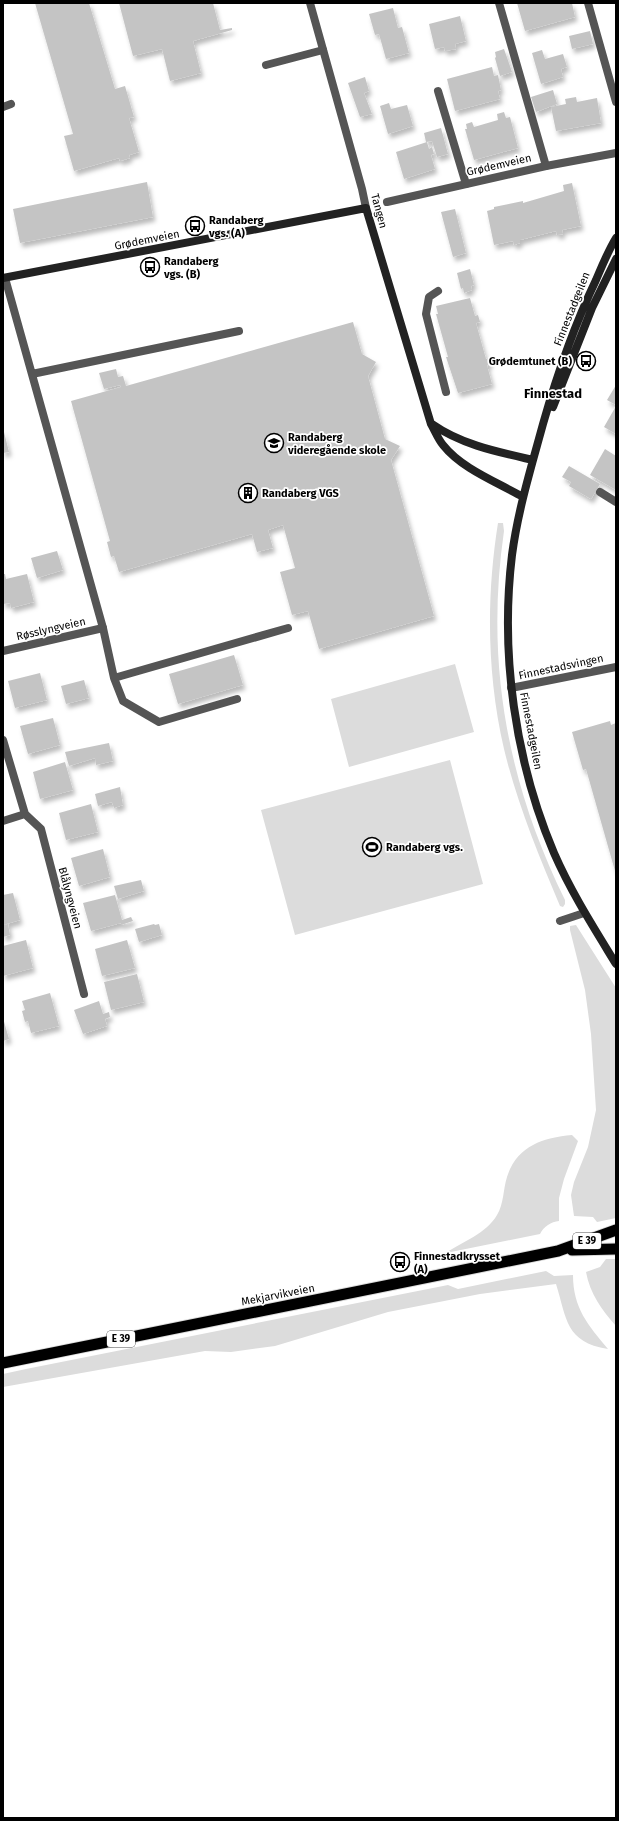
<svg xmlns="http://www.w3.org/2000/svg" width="619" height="1821" font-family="'Fira Sans',sans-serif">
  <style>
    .green { fill: #dcdcdc }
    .building { fill: #c4c4c4; filter: url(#shadow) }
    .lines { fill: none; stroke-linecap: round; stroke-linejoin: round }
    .trunk-casing { stroke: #dbdbdb; stroke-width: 13 }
    .service { stroke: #555; stroke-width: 8 }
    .minor { stroke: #555; stroke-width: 8 }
    .secondary { stroke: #222; stroke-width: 8 }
    .trunk { stroke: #000; stroke-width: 11 }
    .labels { text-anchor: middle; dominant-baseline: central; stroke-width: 3.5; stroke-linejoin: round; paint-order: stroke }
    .shield { fill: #fff; stroke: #4c4c4c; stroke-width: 1 }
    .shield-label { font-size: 10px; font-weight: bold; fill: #000 }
    .street-label { font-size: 11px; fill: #000; stroke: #fff }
    .poi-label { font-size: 11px; font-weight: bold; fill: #000; stroke: #fff; text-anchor: start }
    .quarter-label { font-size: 13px; font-weight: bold; fill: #000; stroke: #fff }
  </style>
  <defs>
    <filter id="shadow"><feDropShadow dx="2.5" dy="4.5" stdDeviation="2" flood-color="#0004"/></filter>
  </defs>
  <rect width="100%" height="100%" fill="#fff"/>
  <path class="green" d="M498 523H503L504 531C485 662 507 782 565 900V904L563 907 560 906C538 854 517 803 504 749 487 675 486 598 498 523Z
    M455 664 474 732 349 767 331 699Z
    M450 760 483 884 295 935 261 810Z
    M576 925 616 988V1218L597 1222 593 1217 574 1216 571 1195 574 1182 588 1147 596 1110 591 1034 585 990 570 930V926Z
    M572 1135 578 1141 564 1179 559 1198V1221C551 1222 544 1226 540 1234L446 1253C463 1241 486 1234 497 1215 504 1204 503 1189 507 1177 517 1146 542 1138 572 1135Z
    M606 1259H616V1326C602 1310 590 1294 586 1272L600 1267Z
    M546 1271 554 1276 573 1275C573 1308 588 1325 608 1349 565 1342 567 1319 556 1284L480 1294 388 1312 275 1346 231 1352 205 1351 3 1387V1374L26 1369 448 1285 458 1289Z"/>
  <path class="building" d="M35 3H89L115 89 125 86 134 117 129 118 139 152 129 155 130 158 120 161 119 158 74 171 64 136 73 134Z
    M119 3H213L220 30 232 28V30L193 41 201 73 170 81 162 49 133 56Z
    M517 3H572L575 17 525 31Z
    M393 8 398 28 402 27 409 53 386 59 379 34 375 35 369 14Z
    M460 16 466 41 455 44 456 49 445 51 444 47 435 49 429 24Z
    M590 31 593 44 572 49 569 36Z
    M504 49 512 72 500 76 495 58 496 57 495 52Z
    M542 50 545 59 563 54 567 67 561 69 563 77 541 84 532 53Z
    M492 67 494 76 498 75 501 90 498 91 500 99 455 111 447 79Z
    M365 77 369 91 364 93 372 114 360 117 348 83Z
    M553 90 557 104 536 112 531 97Z
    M576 97 577 102 597 98 601 123 556 131 551 107 566 104 565 99Z
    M389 103 391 109 407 105 413 126 388 134 380 106Z
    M504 112 506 118 510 117 518 148 474 160 465 129H467L466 124 472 122 474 127 498 120 497 114Z
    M441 128 448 154 437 157 432 141 426 142 424 133Z
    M427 142 429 149 432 147 434 154 431 155 435 169 404 179 396 152Z
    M147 182 153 217 20 243 13 209Z
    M572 183 581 226 562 230 563 234 557 235 556 231 520 240V243L514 245 513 241 494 245 487 211 494 209V207L523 201V203L564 191 563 185Z
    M455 209 466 253 453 257 441 212Z
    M470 269 474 285 471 286 472 290 464 293 463 288 461 289 457 273Z
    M470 298 475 316 478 315 480 322 476 323 486 359 489 358 490 364 487 365 492 384 458 393 446 357H448L436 314H438L436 306Z
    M353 322 362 354 376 362 368 376 385 439 400 446 391 460 434 616 319 649 308 611 292 615 280 572 295 568 283 525 268 530 273 548 257 552 252 534 119 572 114 556 111 557 107 542 110 541 71 401 121 387 120 385 104 389 99 373 116 369 118 377 123 376 126 386Z
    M616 385V405L607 400Z
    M616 406V434L604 427Z
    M3 428 9 452 3 453Z
    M605 449 616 456V490L590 475Z
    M569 466 600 484 591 499 569 486 571 482 562 477Z
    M57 551 63 570 37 578 31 558Z
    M3 574H5L6 579 27 574 34 602 11 608 10 603 3 604Z
    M234 655 243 685 178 704 169 674Z
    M40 673 47 700 15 708 8 681Z
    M84 680 89 698 66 704 61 686Z
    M53 718 60 745 28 754 20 726Z
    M610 721 611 725 616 723V871H615L586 769 583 770 572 732Z
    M109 743 113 761 96 765 95 758 69 766 65 752Z
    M65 762 73 790 40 799 33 772Z
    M120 787 123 805 114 808 112 802 98 806 95 794Z
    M91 804 98 832 66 840 59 813Z
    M103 849 110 877 79 886 71 858Z
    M141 880 144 891 118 899 114 886Z
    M13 893 20 920 3 925V895Z
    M115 895 122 920 131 917 133 921 121 925V923L91 931 83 903Z
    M8 924 10 935 3 937V925Z
    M154 924 155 925 159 924 162 935 139 942 135 929Z
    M26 940 33 968 3 976V946Z
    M127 940 135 968 102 976 95 949Z
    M137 974 144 1002 111 1010 104 982Z
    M50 993 59 1026 31 1033 28 1021 25 1022 22 1011 25 1010 22 1001Z
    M99 1001 103 1014 109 1012 110 1017 105 1019 107 1026 83 1034 74 1010Z
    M3 1018 9 1039 3 1041Z"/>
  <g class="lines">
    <defs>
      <path id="trunk" d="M572 1250 616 1249
        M3 1363 558 1251 616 1230"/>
    </defs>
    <use href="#trunk" class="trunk-casing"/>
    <path class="service" d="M499 3 546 166
      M588 3 616 102
      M266 65 323 50
      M438 91 466 184
      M3 107 11 104
      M5 278 103 628 114 678 123 701 159 722 237 699
      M438 291 429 297 426 314 446 392
      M32 374 239 331
      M600 492 616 502
      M114 678 288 628
      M511 688 616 667
      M560 921 584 913"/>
    <path class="minor" d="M310 3 362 189 366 208
      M387 202 546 166 616 153
      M3 651 103 628
      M3 740 25 814 41 829 84 994
      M3 821 25 814"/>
    <path class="secondary" d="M616 238C608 251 602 266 596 280 574 326 557 375 543 424 531 468 518 510 512 555 500 654 515 761 554 853 571 892 594 928 616 964
      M3 278 366 208 431 424C435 431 438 439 443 445 462 469 497 482 523 497
      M553 407 592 308 616 259
      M432 424C462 445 498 452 533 460"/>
    <use href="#trunk" class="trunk"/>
  </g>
  <defs>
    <symbol id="bus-ring" viewBox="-11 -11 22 22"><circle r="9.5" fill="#fff" stroke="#000" stroke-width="1.5"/><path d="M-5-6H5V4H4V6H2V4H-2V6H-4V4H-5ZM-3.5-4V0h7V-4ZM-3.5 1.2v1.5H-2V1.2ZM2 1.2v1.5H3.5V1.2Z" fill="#000"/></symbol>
    <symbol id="school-ring" viewBox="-11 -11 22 22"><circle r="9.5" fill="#fff" stroke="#000" stroke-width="1.5"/><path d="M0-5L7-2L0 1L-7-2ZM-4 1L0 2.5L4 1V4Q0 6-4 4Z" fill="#000"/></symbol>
    <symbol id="building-ring" viewBox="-11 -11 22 22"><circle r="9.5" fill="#fff" stroke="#000" stroke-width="1.5"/><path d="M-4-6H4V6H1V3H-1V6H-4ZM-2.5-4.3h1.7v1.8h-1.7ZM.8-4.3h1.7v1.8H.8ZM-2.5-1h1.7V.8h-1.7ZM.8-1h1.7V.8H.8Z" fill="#000"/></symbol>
    <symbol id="stadium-ring" viewBox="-11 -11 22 22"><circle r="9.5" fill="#fff" stroke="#000" stroke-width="1.5"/><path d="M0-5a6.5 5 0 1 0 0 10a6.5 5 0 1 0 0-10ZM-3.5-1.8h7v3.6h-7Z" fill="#000"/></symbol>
  </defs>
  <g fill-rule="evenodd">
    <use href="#bus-ring" x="184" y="215" width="22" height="22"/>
    <use href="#bus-ring" x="139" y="256" width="22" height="22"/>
    <use href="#bus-ring" x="575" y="350" width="22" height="22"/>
    <use href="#school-ring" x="263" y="432" width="22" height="22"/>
    <use href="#building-ring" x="237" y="482" width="22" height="22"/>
    <use href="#stadium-ring" x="361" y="836" width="22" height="22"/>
    <use href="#bus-ring" x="389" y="1251" width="22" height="22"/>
  </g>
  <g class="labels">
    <g class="shield">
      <rect x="573" y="1233" width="28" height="16" rx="3"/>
      <rect x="107" y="1331" width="28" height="16" rx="3"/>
    </g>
    <g class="shield-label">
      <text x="587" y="1241">E 39</text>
      <text x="121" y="1339">E 39</text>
    </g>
    <g class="street-label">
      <text transform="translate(499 165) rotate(-13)">Grødemveien</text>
      <text transform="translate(379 211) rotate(75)">Tangen</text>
      <text transform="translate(147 240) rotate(-11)">Grødemveien</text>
      <text transform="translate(572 309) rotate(-68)">Finnestadgeilen</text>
      <text transform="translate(51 629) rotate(-13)">Røsslyngveien</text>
      <text transform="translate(561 667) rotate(-12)">Finnestadsvingen</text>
      <text transform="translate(531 731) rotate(79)">Finnestadgeilen</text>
      <text transform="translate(70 898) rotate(75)">Blålyngveien</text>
      <text transform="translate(278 1295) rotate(-11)">Mekjarvikveien</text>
    </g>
    <g class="poi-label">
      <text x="209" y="220">Randaberg<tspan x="209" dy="13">vgs. (A)</tspan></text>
      <text x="164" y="261">Randaberg<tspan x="164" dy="13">vgs. (B)</tspan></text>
      <text x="572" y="361" text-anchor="end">Grødemtunet (B)</text>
      <text x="288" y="437">Randaberg<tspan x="288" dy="13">videregående skole</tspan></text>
      <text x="262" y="493">Randaberg VGS</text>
      <text x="386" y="847">Randaberg vgs.</text>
      <text x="414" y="1256">Finnestadkrysset<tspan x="414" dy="13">(A)</tspan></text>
    </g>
    <g class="quarter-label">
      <text x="553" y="393">Finnestad</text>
    </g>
  </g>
  <rect width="619" height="1821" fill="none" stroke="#000000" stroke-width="8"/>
</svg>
